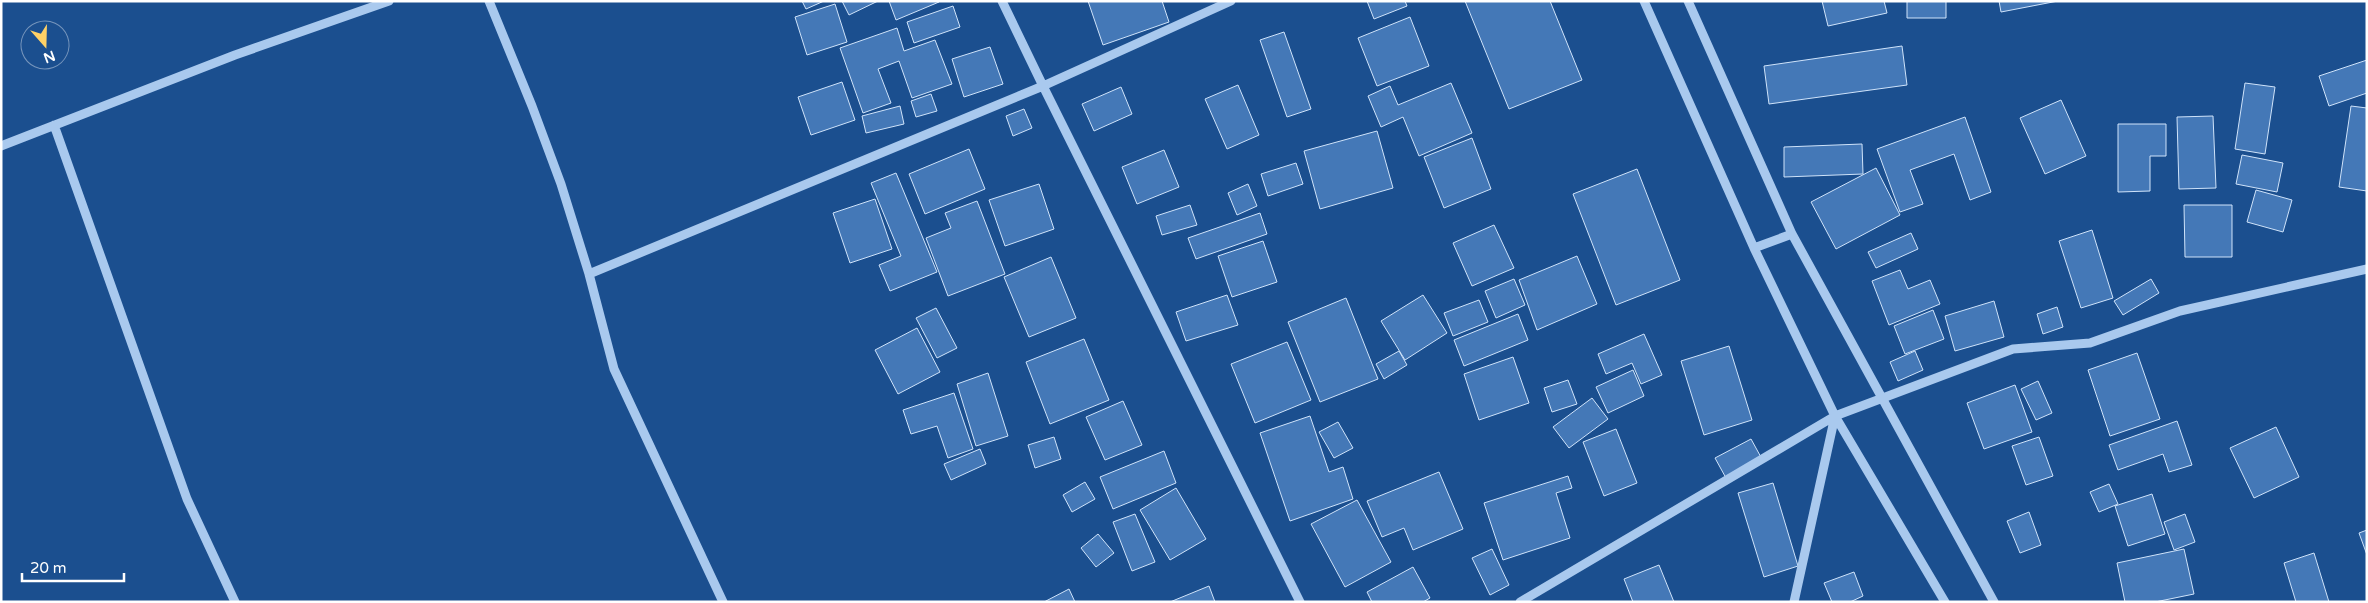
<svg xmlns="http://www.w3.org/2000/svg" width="2368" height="603" font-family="'Varela Round',sans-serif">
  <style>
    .building { fill: #4478b7; stroke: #cfe3fa }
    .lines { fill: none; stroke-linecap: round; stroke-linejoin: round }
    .minor { stroke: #a9c9ee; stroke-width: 9 }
  </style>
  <rect width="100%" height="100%" fill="#1b4f8f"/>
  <path class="building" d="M802 1H824L806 9Z
    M842 1H878L849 15Z
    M889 1H939V2L896 20Z
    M1088 1H1162L1169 22 1103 45Z
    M1367 1H1405L1407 6 1374 19Z
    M1465 1H1550L1582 80 1509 109Z
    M1822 1H1884L1887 13 1828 26Z
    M1907 1H1946V18H1907Z
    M1999 1H2058L2001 12Z
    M835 4 847 42 807 55 795 17Z
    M953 6 960 27 914 43 907 22Z
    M1410 17 1429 66 1377 86 1358 38Z
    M897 28 904 51 935 40 952 84 912 98 899 61 878 69 891 103 863 113 840 48Z
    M1284 32 1311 109 1287 117 1260 40Z
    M1902 46 1907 85 1769 104 1764 66Z
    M990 47 1003 84 964 97 952 59Z
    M2367 60V93L2329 106 2319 76Z
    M842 82 855 120 811 135 798 97Z
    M1451 83 1472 133 1419 156 1403 117 1381 127 1368 96 1390 86 1398 105Z
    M2245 83 2275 87 2265 154 2235 149Z
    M1238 85 1259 135 1227 149 1205 99Z
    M1121 87 1132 114 1094 131 1082 104Z
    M931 94 937 111 916 117 911 101Z
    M2061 100 2086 156 2045 174 2020 118Z
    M900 106 904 124 866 133 862 116Z
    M2351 106 2367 108V191L2339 187Z
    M1024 109 1032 128 1013 136 1006 116Z
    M2213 116 2216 188 2179 189 2177 117Z
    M1965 117 1991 192 1970 200 1954 154 1910 170 1923 204 1900 212 1877 149Z
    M2118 124H2166V156H2150V191L2118 192Z
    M1377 131 1393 188 1320 209 1304 151Z
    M1472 138 1491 189 1444 208 1424 157Z
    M1862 144 1863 174 1784 177V147Z
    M969 149 985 189 925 214 909 174Z
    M1164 150 1179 187 1137 204 1122 167Z
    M2242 155 2283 163 2277 192 2236 184Z
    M1296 163 1303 184 1268 196 1261 174Z
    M1876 168 1900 215 1836 249 1811 202Z
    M1637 169 1680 280 1616 305 1573 194Z
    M896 173 937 272 890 291 879 265 901 256 871 183Z
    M1039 184 1054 229 1005 246 989 200Z
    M1248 184 1257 206 1237 215 1228 193Z
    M2256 190 2292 200 2283 232 2247 222Z
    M875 199 892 249 850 263 833 213Z
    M977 201 1005 274 948 296 926 238 951 228 945 213Z
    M1190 205 1197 225 1162 235 1156 216Z
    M2184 205H2232V257H2185Z
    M1260 213 1267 234 1196 259 1188 238Z
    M1494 225 1514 268 1472 286 1453 243Z
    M2092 230 2113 298 2081 308 2059 241Z
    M1911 233 1918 249 1876 268 1868 252Z
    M1263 241 1277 282 1232 297 1218 256Z
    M1577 256 1597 304 1537 330 1519 280Z
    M1051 257 1076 318 1029 337 1004 277Z
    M1900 270 1908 289 1930 280 1940 304 1889 325 1872 281Z
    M1514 279 1525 305 1496 318 1485 291Z
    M2151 279 2159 293 2123 315 2114 301Z
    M1227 295 1238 325 1186 341 1176 312Z
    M1423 295 1447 333 1405 360 1381 321Z
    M1346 298 1378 379 1320 402 1288 322Z
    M1479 300 1488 322 1453 336 1444 313Z
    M1994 301 2004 337 1955 351 1945 316Z
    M2057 307 2063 327 2043 334 2037 314Z
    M936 308 957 348 937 358 916 318Z
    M1933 310 1944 339 1905 354 1894 326Z
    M1518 314 1528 340 1464 366 1454 340Z
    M917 328 940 372 898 394 875 350Z
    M1644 334 1662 375 1641 384 1632 363 1606 374 1598 354Z
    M1084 339 1109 400 1050 424 1026 362Z
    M1287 342 1311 400 1255 423 1231 364Z
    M1729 346 1752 420 1704 435 1681 361Z
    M1399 351 1407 365 1384 379 1376 364Z
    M1915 351 1923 370 1898 381 1890 362Z
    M2137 353 2160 419 2110 436 2088 370Z
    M1513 357 1529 403 1479 420 1464 374Z
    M1633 370 1644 396 1608 413 1596 387Z
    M988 373 1008 436 976 446 957 384Z
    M1568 380 1577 404 1552 412 1544 388Z
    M2038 381 2052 413 2036 420 2021 389Z
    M2015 385 2032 432 1984 449 1967 403Z
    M954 393 973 449 948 458 937 426 911 434 903 410Z
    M1592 398 1608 419 1569 448 1553 427Z
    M1123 401 1142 445 1105 460 1086 417Z
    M1310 416 1329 472 1343 467 1353 499 1290 521 1260 433Z
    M2177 421 2192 465 2169 472 2163 454 2118 470 2109 445Z
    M1338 422 1353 448 1334 458 1319 432Z
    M2276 427 2299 477 2254 498 2230 448Z
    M1616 429 1637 483 1604 496 1583 442Z
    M1054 437 1061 459 1035 468 1028 445Z
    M2039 437 2053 476 2026 485 2012 446Z
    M1751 439 1762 459 1726 478 1715 458Z
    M980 449 986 464 951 480 944 464Z
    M1164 451 1176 483 1113 509 1100 477Z
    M1439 472 1463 529 1413 550 1404 528 1382 537 1367 501Z
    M1568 476 1572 488 1556 493 1570 538 1503 560 1484 503Z
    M1085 482 1095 499 1072 512 1063 495Z
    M1773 483 1798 566 1764 577 1738 493Z
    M2109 484 2118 504 2099 512 2090 492Z
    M1176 488 1206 539 1170 560 1140 510Z
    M2152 494 2165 534 2128 546 2115 506Z
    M1357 500 1391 562 1345 587 1311 524Z
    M2029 512 2041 545 2020 553 2007 521Z
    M1135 514 1155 562 1132 571 1113 522Z
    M2185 514 2195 542 2174 550 2164 522Z
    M2367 530V555L2359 533Z
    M1098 534 1114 553 1096 567 1081 548Z
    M1492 549 1509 585 1490 595 1472 558Z
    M2184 549 2194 594 2155 602H2125L2117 563Z
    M2314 553 2329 602H2296L2284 563Z
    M1659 565 1674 602H1633L1624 579Z
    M1413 567 1430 598 1423 602H1372L1367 592Z
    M1854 572 1863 596 1850 602H1832L1824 583Z
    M1209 586 1215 602H1170Z
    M1069 589 1075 602H1044Z"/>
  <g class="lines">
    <path class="minor" d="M489 1 532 106 561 184 589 274 614 369 723 602
      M1002 1 1043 86 1300 602
      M1644 1 1754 248 1835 416 1945 602
      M1688 1 1792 234 1994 602
      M54 125 187 499 235 602
      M1 146 235 55 389 1
      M1754 248 1792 234
      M589 274 1043 86 1231 1
      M1835 416 2013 349 2090 343 2180 311 2367 269
      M1520 602 1835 416 1794 602"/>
  </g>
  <rect width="2368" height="603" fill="none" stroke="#ffffff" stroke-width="5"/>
  <g transform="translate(45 45) rotate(160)"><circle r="24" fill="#1b4f8f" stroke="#7695bc"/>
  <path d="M0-4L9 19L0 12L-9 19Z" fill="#ffd166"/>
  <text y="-8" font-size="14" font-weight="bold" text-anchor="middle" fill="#ffffff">N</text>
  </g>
  <path d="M22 573v8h102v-8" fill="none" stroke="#ffffff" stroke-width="2.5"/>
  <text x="30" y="573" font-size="15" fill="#ffffff" stroke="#1b4f8f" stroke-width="4" paint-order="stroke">20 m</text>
</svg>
